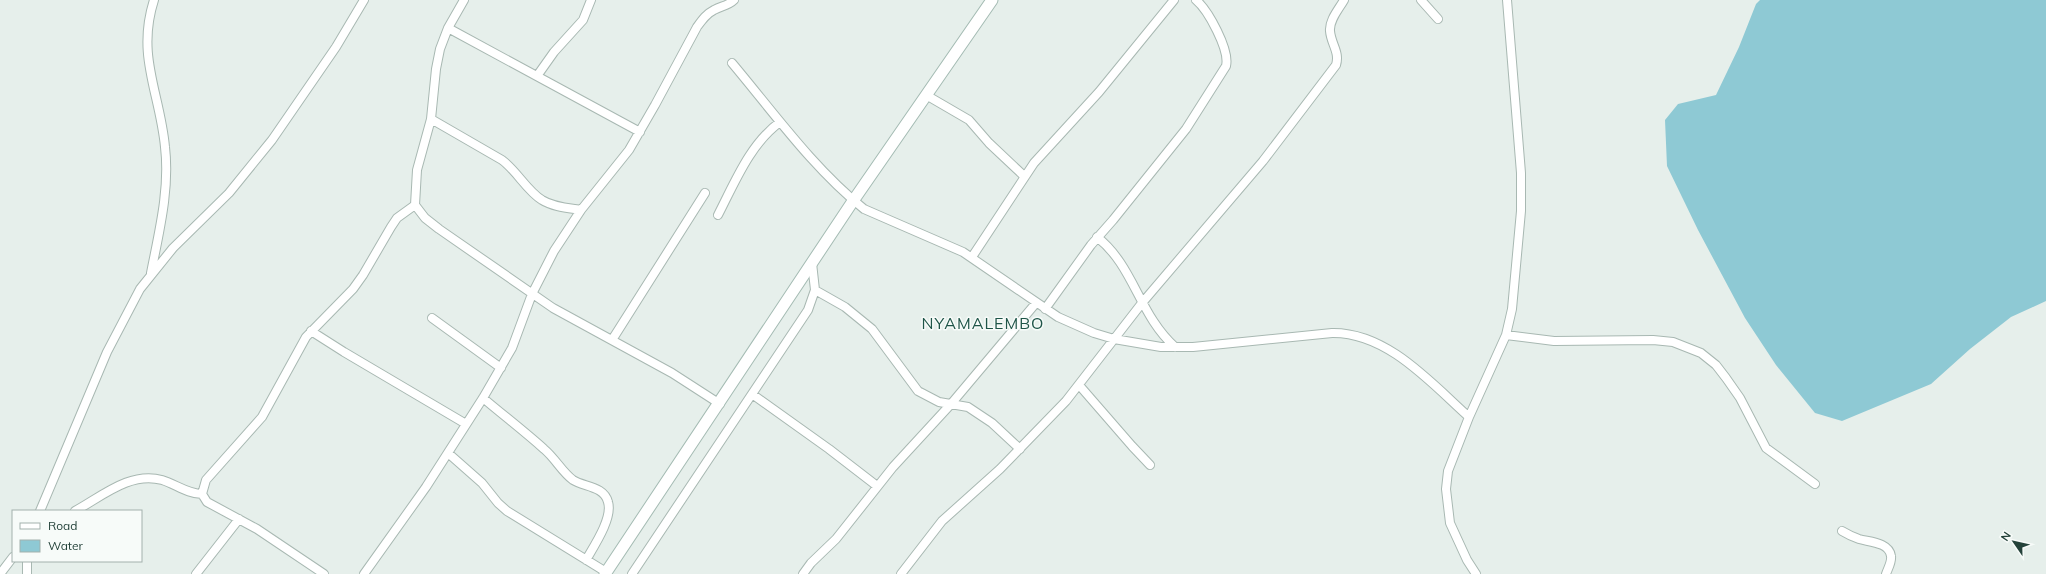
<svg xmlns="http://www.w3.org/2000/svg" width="2046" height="574" font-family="Mulish,sans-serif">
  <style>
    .water { fill: #8ec9d4 }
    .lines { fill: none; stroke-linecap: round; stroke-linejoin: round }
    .street-casing { stroke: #a8b8b2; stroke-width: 10 }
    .secondary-casing { stroke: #a4bbb3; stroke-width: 13 }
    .street { stroke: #fff; stroke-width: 8 }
    .secondary { stroke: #fff; stroke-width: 11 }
    .labels { text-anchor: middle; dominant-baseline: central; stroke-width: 3; stroke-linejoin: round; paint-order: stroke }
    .quarter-label { font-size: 16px; letter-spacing: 1px; fill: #1f5548; stroke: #f7fbf9 }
  </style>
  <rect width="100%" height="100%" fill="#e6efeb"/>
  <path class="water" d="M1760 0H2046V301L2011 317 1970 349 1931 384 1842 421 1815 413 1776 365 1745 318 1698 230 1667 166 1665 120 1678 104 1716 95 1739 47 1756 4Z"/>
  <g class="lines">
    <defs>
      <path id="street" d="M464 0 448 28 440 49 436 69 431 119 417 170 415 205 425 218 439 229 553 308 672 373 720 404
        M1421 0 1438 19
        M448 28 640 132
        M732 63C774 113 813 168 864 209L963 252 1058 317 1094 333 1114 339 1161 347H1193L1332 333C1387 332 1431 383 1469 417
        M537 76 554 52 583 20 591 0
        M926 95 969 120 989 143 1024 176
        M431 119 502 160C517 171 527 191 542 200 553 207 568 208 581 210
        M718 215C735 182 750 144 780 122
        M1097 237C1134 266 1139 315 1175 347
        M972 257 1034 163 1099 92 1174 0
        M151 273C159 232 170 189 165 147 160 93 136 56 154 0
        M815 290 845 307 872 329 918 391 939 402 968 407 992 423 1020 449
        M1045 309 1091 245 1113 220 1186 129 1226 66C1230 50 1208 10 1196 0
        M432 318 501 368
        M311 331 344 352 466 424
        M1506 335 1554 341 1653 340 1673 342 1701 353 1716 365 1726 378 1740 398 1766 448 1815 484
        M612 340 705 193
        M1079 385 1132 446 1150 465
        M752 394 829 449 877 486
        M483 398C503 415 524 431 544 449 555 458 562 472 573 480 584 487 604 486 608 502 613 518 594 546 586 560
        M448 453 482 483 498 503 507 511 606 572
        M40 511 107 352 140 289 173 248 229 193 272 140 336 47 364 0
        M75 511C101 497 130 471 162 480 175 484 188 494 202 494
        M1842 531C1847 534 1853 537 1859 539 1869 542 1889 542 1891 556 1892 562 1888 568 1886 574
        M27 561V574
        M0 574 13 557
        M196 574 239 519
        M324 574 257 529 207 502 202 494 206 480 262 417 306 337 353 289 363 275 391 227 397 218 415 205
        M364 574 426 487 483 398 512 348 532 294 554 251 581 210 629 150 655 105 697 27C702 20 706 14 714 10 721 6 728 6 734 0
        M632 574 808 310 815 290 812 263
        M803 574 811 563 836 539 893 467 951 404 1036 303
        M901 574 942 521 1000 469 1066 401 1142 303 1263 161 1336 65C1340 52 1331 44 1330 31 1329 20 1339 9 1344 0
        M1476 574 1467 560 1450 523 1446 489 1448 471 1469 417 1506 335 1512 309 1521 211V173L1507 0"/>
      <path id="secondary" d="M605 574 853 201 992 0"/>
    </defs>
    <use href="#street" class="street-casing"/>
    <use href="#secondary" class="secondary-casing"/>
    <use href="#street" class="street"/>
    <use href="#secondary" class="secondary"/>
  </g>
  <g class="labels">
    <g class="quarter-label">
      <text x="983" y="323">NYAMALEMBO</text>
    </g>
  </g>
  <rect x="12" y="510" width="130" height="52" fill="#f7fbf9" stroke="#a3b1ad"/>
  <rect x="20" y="523" width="20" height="6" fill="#ffffff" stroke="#a3b1ad"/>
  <text x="48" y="530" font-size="12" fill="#24423a">Road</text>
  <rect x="20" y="540" width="20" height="12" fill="#8ec9d4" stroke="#a3b1ad"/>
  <text x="48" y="550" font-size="12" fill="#24423a">Water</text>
  <g transform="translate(2014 542) rotate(304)" stroke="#f7fbf9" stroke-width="3" paint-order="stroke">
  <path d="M0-3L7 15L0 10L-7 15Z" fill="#24423a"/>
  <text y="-6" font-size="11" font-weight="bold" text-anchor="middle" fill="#24423a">N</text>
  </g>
</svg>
